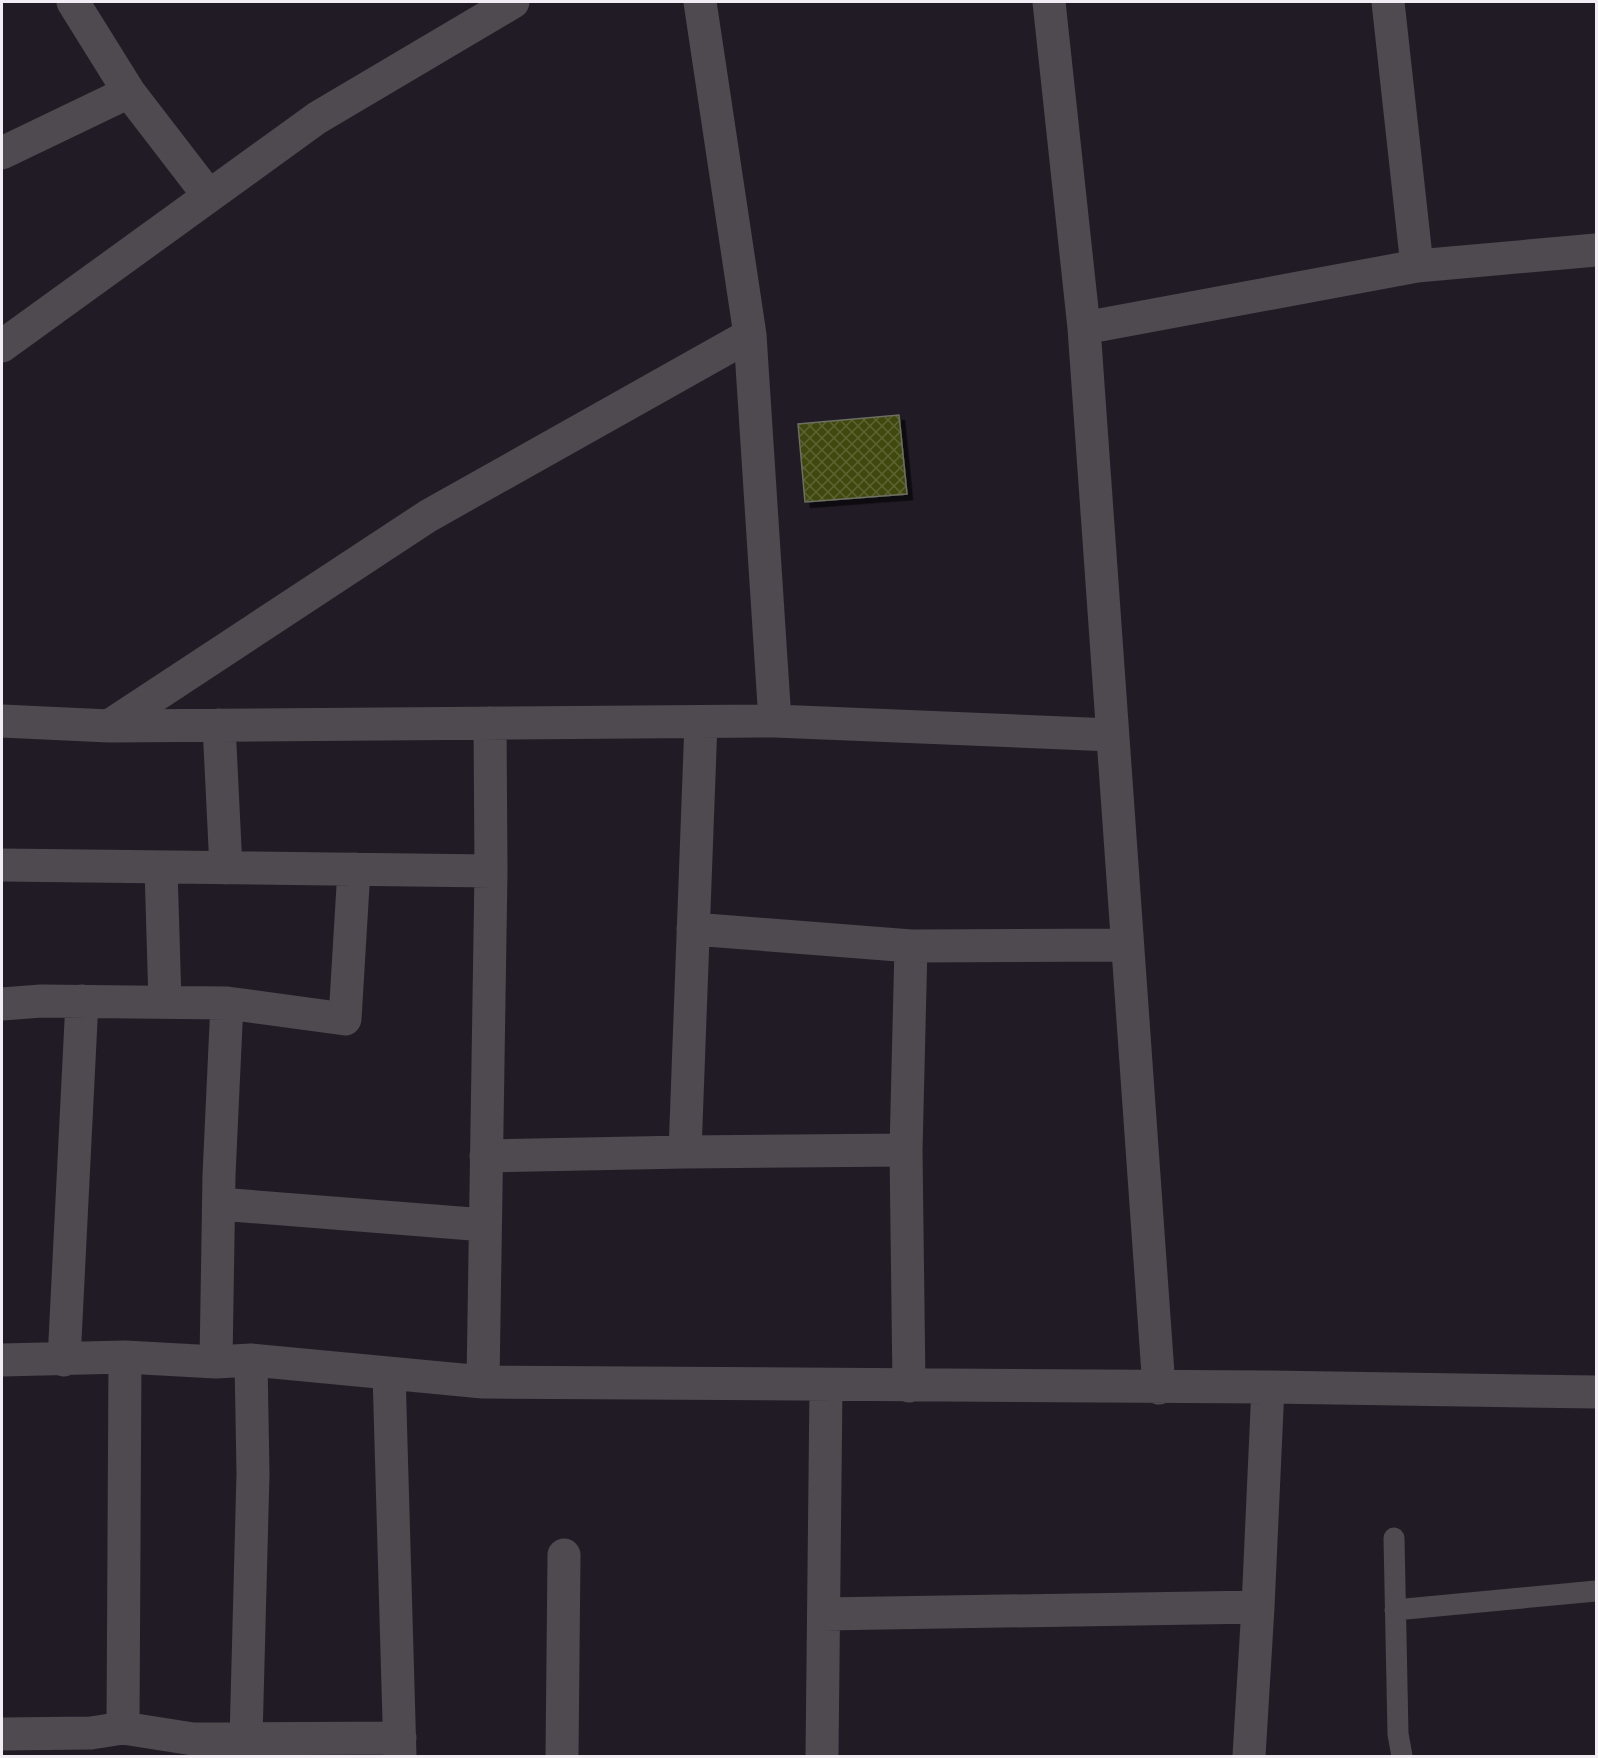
<svg xmlns="http://www.w3.org/2000/svg" width="1598" height="1758" font-family="'IBM Plex Serif',serif">
  <style>
    .building { fill: url(#building-cross-hatch); stroke: #6c6f60; stroke-width: 1.5; filter: url(#shadow) }
    .lines { fill: none; stroke-linecap: round; stroke-linejoin: round }
    .lane { stroke: #4e4a50; stroke-width: 21 }
    .street { stroke: #4e4a50; stroke-width: 33 }
  </style>
  <defs>
    <pattern id="building-cross-hatch" width="8" height="8" patternUnits="userSpaceOnUse" patternTransform="scale(1.5)"><rect width="8" height="8" fill="#41480f"/><path d="M0 0l8 8M0 8l8-8" fill="none" stroke="#5d6333"/></pattern>
    <filter id="shadow"><feDropShadow dx="5.5" dy="5.5" stdDeviation="0" flood-color="#0009"/></filter>
  </defs>
  <rect width="100%" height="100%" fill="#211b26"/>
  <path class="building" d="M899 415 907 494 805 502 798 424Z"/>
  <g class="lines">
    <path class="lane" d="M1394 1538 1398 1734 1402 1756
      M1395 1610 1596 1591"/>
    <path class="street" d="M73 2 129 92 209 196
      M1049 2 1084 328
      M1388 2 1417 266
      M2 153 129 92
      M2 346 317 118 513 2
      M2 721 109 726 775 721 750 335 700 2
      M775 721 1112 735
      M219 725 226 868
      M109 726 428 516 750 335
      M2 865 491 871
      M161 868 165 1002
      M693 929 911 946
      M227 1003 345 1019 354 869
      M2 1004 41 1001 227 1003 219 1175 216 1362
      M685 1152 906 1150
      M486 1156 685 1152 701 722
      M219 1204 485 1225
      M2 1360 125 1357 216 1362 251 1360 483 1382 1268 1387 1596 1392
      M64 1360 82 1001
      M389 1373 400 1756
      M483 1382 491 871 490 723
      M909 1386 906 1150 911 946 1127 945
      M1159 1388 1084 328 1417 266 1596 250
      M824 1614 1258 1607 1268 1387
      M123 1728 125 1357
      M2 1734 91 1733 123 1728 193 1739 400 1738
      M246 1739 253 1474 251 1360
      M562 1756 564 1555
      M822 1756 826 1385
      M1249 1756 1258 1607"/>
  </g>
  <rect width="1598" height="1758" fill="none" stroke="#f2edf5" stroke-width="6"/>
</svg>
